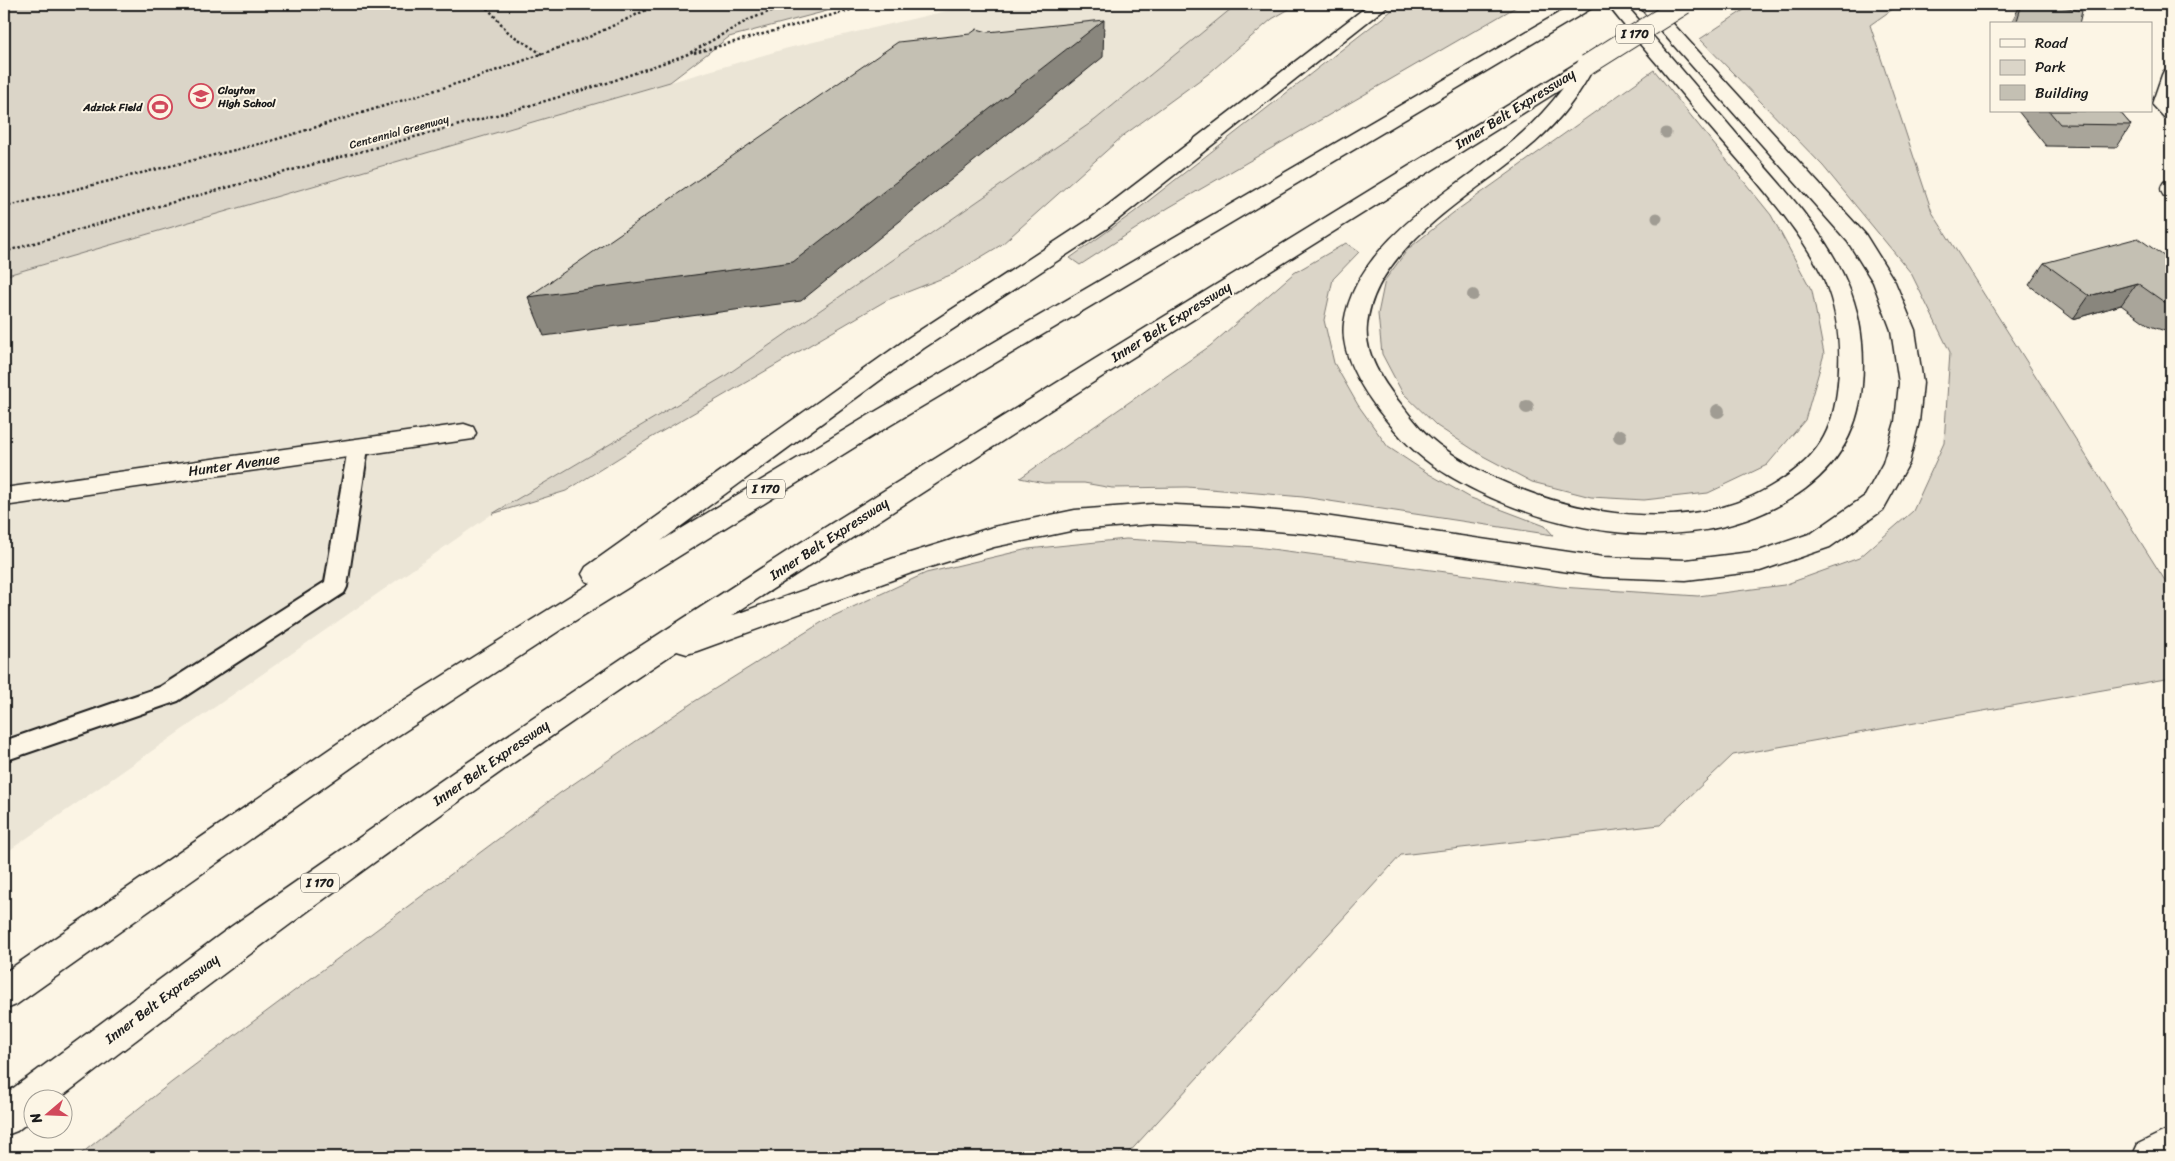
<svg xmlns="http://www.w3.org/2000/svg" width="2175" height="1161" font-family="Sriracha,sans-serif">
  <style>
    .built { fill: #ebe5d6 }
    .green { fill: #dbd5c8; stroke: #7c7872 }
    .lines { fill: none; stroke-linecap: round; stroke-linejoin: round }
    .service-casing { stroke: #1c1c1c; stroke-width: 4 }
    .minor-casing { stroke: #1c1c1c; stroke-width: 3 }
    .motorway-casing { stroke: #1c1c1c; stroke-width: 3 }
    .path { stroke: #1c1c1c; stroke-width: 2.5; stroke-dasharray: 2.5 2.5; stroke-linecap: butt }
    .service { fill: #fcf5e5; fill-rule: evenodd }
    .minor { fill: #fcf5e5; fill-rule: evenodd }
    .motorway { fill: #fcf5e5; fill-rule: evenodd }
    .motorway-bridge-casing { stroke: #1c1c1c; stroke-width: 22; stroke-linecap: butt }
    .motorway-bridge { stroke: #fcf5e5; stroke-width: 20 }
    .tree { fill: #a09c93 }
    .wall { fill: #a9a59a; stroke: #1c1c1c }
    .shaded-wall { fill: #89867d; stroke: #1c1c1c }
    .building { fill: #c4c0b3; stroke: #1c1c1c }
    .labels { text-anchor: middle; dominant-baseline: central; stroke-width: 4; stroke-linejoin: round; paint-order: stroke }
    .far-poi-label { font-size: 11px; font-weight: bold; fill: #1c1c1c; stroke: #fcf5e5; text-anchor: start }
    .far-street-label { font-size: 11px; fill: #1c1c1c; stroke: #fcf5e5 }
    .shield { fill: #fcf5e5; stroke: #5f5d58; stroke-width: 1 }
    .shield-label { font-size: 12px; font-weight: bold; fill: #1c1c1c }
    .street-label { font-size: 14px; fill: #1c1c1c; stroke: #fcf5e5 }
  </style>
  <rect width="100%" height="100%" fill="#fcf5e5"/>
  <filter id="ink" filterUnits="userSpaceOnUse"><feTurbulence type="fractalNoise" baseFrequency=".02" numOctaves="2"/><feDisplacementMap in="SourceGraphic" scale="10" xChannelSelector="R" yChannelSelector="G"/><feConvolveMatrix kernelMatrix="1 2 1 2 8 2 1 2 1" color-interpolation-filters="sRGB"/></filter>
  <g filter="url(#ink)">
    <path class="built" d="M976 4H1237L1095 120 725 376 492 514 4 854V276L788 48Z"/>
    <path class="green" d="M4 4H853L729 37 670 82 4 276Z
      M1237 4H1298L1272 19 1208 74 1124 135 1001 245 953 274 887 300 649 439 566 491 492 514 725 376 1095 120Z
      M1400 4H1521L1168 208 1080 265 1070 258 1133 213Z
      M1753 4H1900L1870 25 1932 212 2171 590V678L1733 755 1660 825 1401 855 1125 1157H77L172 1082 560 793 692 703 827 619 926 573 1028 549 1126 539 1256 547 1560 587 1698 596 1784 585 1859 558 1913 511 1944 443 1950 352 1911 273 1823 166 1700 39Z
      M1654 70 1771 215 1812 291 1824 354 1805 420 1767 465 1708 493 1644 500 1591 497 1532 482 1483 456 1437 426 1402 392 1382 354 1378 314 1385 280 1408 249 1453 213Z
      M1346 243 1359 252 1333 279 1324 320 1334 363 1358 405 1388 447 1429 474 1471 498 1545 526 1553 535 1303 497 1187 487 1112 488 1084 483H1044L1020 478 1210 346 1294 273Z"/>
    <g class="lines">
      <defs>
        <path id="service" d="M358 441 365 443 368 448 347 587 344 593 178 701 4 761V741L160 687 325 582 348 448 351 443Z"/>
        <path id="minor" d="M2171 69V119L2164 117 2152 104 2162 75 2164 71Z
          M2171 180V198L2164 196C2160 191 2160 187 2164 182Z
          M464 424 473 427 476 433 473 439 4 506V488Z
          M2171 1128V1157H2132L2138 1144Z"/>
        <path id="motorway" d="M1370 4H1390L1106 229 924 348 661 541 866 417 1574 4H1595L1592 8 884 429 568 625 382 746 16 1005 4 1010V973L360 728 591 583 586 581 582 574 586 567 908 338 1090 219Z
          M1607 4H1625C1666 51 1706 98 1746 145 1783 188 1824 230 1847 283 1861 315 1865 350 1862 385 1858 435 1833 473 1790 499 1685 564 1528 531 1431 464 1410 449 1395 431 1379 411 1361 387 1340 354 1344 323 1356 241 1454 190 1512 142 1531 126 1548 108 1563 88L1103 376 731 616 894 558 993 527 1075 510 1153 504 1242 508 1311 514 1603 557 1686 560 1759 551 1812 533 1865 496 1883 463 1895 422 1899 383 1891 330 1873 282 1848 242 1637 4H1655L1865 234 1895 282 1915 330 1923 383 1919 422 1909 463 1883 510 1830 547 1760 571 1686 580 1603 577 1311 534 1242 528 1153 524 1075 530 994 547 914 572 697 651 687 654 677 651C465 792 261 944 60 1098H32V1119L17 1131 4 1136V1095L232 926 455 771 633 651 800 543 1087 364 1580 61 1587 59 1594 61 1596 65 1589 72 1590 74C1574 103 1552 129 1526 150 1473 195 1373 249 1367 326 1364 354 1383 382 1400 403 1412 418 1423 433 1439 445 1523 508 1676 544 1770 487 1811 463 1831 440 1837 392 1842 354 1839 314 1824 279 1804 236 1771 199 1741 163 1713 131 1685 98 1658 65 1641 45 1623 25 1607 4Z"/>
      </defs>
      <use href="#service" class="service-casing"/>
      <use href="#minor" class="minor-casing"/>
      <use href="#motorway" class="motorway-casing"/>
      <path class="path" d="M484 4 509 33 542 54
        M694 53 872 4
        M4 207 271 141 478 77 589 37 659 4
        M4 252 148 209 511 111 607 83 688 54 748 20 789 4"/>
      <use href="#service" class="service"/>
      <use href="#minor" class="minor"/>
      <use href="#motorway" class="motorway"/>
      <defs>
        <path id="motorway-bridge" d="M1587 65 1684 4"/>
      </defs>
      <use href="#motorway-bridge" class="motorway-bridge-casing"/>
      <use href="#motorway-bridge" class="motorway-bridge"/>
    </g>
    <g class="tree">
      <circle cx="1666" cy="133" r="5.5"/>
      <circle cx="1657" cy="218" r="5.5"/>
      <circle cx="1473" cy="295" r="6"/>
      <circle cx="1527" cy="407" r="7"/>
      <circle cx="1718" cy="411" r="7"/>
      <circle cx="1620" cy="436" r="7"/>
    </g>
    <path class="wall" d="M2021 4H2050L2079 24H2011L2013 19Z
      M2018 111H2119L2131 125 2117 147 2046 146Z
      M2171 261V333L2150 326 2121 305 2073 319 2029 285 2044 263Z"/>
    <path class="shaded-wall" d="M1104 20 1103 57 801 301 544 336 528 297Z
      M2137 283 2121 305 2073 319 2089 296Z"/>
    <path class="building" d="M2022 4H2050L2082 11 2079 24H2016Z
      M1104 20 793 262 528 297 898 42 970 34 977 29 988 32Z
      M2049 111H2119L2131 125 2060 124Z
      M2138 238 2171 261V305L2167 304 2137 283 2089 296 2044 263Z"/>
  </g>
  <defs>
    <symbol id="school-ring" viewBox="-11 -11 22 22"><circle r="9.5" fill="#fcf5e5" stroke="#d1495b" stroke-width="1.5"/><path d="M0-5L7-2L0 1L-7-2ZM-4 1L0 2.5L4 1V4Q0 6-4 4Z" fill="#d1495b"/></symbol>
    <symbol id="stadium-ring" viewBox="-11 -11 22 22"><circle r="9.5" fill="#fcf5e5" stroke="#d1495b" stroke-width="1.5"/><path d="M0-5a6.5 5 0 1 0 0 10a6.5 5 0 1 0 0-10ZM-3.5-1.8h7v3.6h-7Z" fill="#d1495b"/></symbol>
  </defs>
  <g fill-rule="evenodd">
    <use href="#school-ring" x="187" y="82" width="28" height="28"/>
    <use href="#stadium-ring" x="146" y="93" width="28" height="28"/>
  </g>
  <g class="labels">
    <g class="far-poi-label">
      <text x="218" y="90">Clayton<tspan x="218" dy="13">High School</tspan></text>
      <text x="142" y="107" text-anchor="end">Adzick Field</text>
    </g>
    <g class="far-street-label">
      <text transform="translate(399 132) rotate(-15)">Centennial Greenway</text>
    </g>
    <g class="shield">
      <rect x="1616" y="24.5" width="38" height="19" rx="4"/>
      <rect x="747" y="479.5" width="38" height="19" rx="4"/>
      <rect x="301" y="873.5" width="38" height="19" rx="4"/>
    </g>
    <g class="shield-label">
      <text x="1635" y="34">I 170</text>
      <text x="766" y="489">I 170</text>
      <text x="320" y="883">I 170</text>
    </g>
    <g class="street-label">
      <text transform="translate(1515 109) rotate(-32)">Inner Belt Expressway</text>
      <text transform="translate(1171 322) rotate(-32)">Inner Belt Expressway</text>
      <text transform="translate(234 465) rotate(-8)">Hunter Avenue</text>
      <text transform="translate(829 539) rotate(-33)">Inner Belt Expressway</text>
      <text transform="translate(491 763) rotate(-35)">Inner Belt Expressway</text>
      <text transform="translate(162 999) rotate(-37)">Inner Belt Expressway</text>
    </g>
  </g>
  <rect width="2175" height="1161" fill="none" stroke="#fcf5e5" stroke-width="20"/>
  <rect x="10" y="10" width="2155" height="1141" fill="none" stroke="#1c1c1c" stroke-width="2" filter="url(#ink)"/>
  <rect x="1990" y="22" width="162" height="90" fill="#fcf5e5" stroke="#a29e95"/>
  <rect x="2000" y="39" width="25" height="8" fill="#fcf5e5" stroke="#a29e95"/>
  <text x="2035" y="48" font-size="15" fill="#1c1c1c">Road</text>
  <rect x="2000" y="60" width="25" height="15" fill="#dbd5c8" stroke="#a29e95"/>
  <text x="2035" y="72" font-size="15" fill="#1c1c1c">Park</text>
  <rect x="2000" y="85" width="25" height="15" fill="#c4c0b3" stroke="#a29e95"/>
  <text x="2035" y="98" font-size="15" fill="#1c1c1c">Building</text>
  <g transform="translate(48 1114) rotate(251)"><circle r="24" fill="#fcf5e5" stroke="#a29e95"/>
  <path d="M0-4L9 19L0 12L-9 19Z" fill="#d1495b"/>
  <text y="-8" font-size="14" font-weight="bold" text-anchor="middle" fill="#1c1c1c">N</text>
  </g>
</svg>
